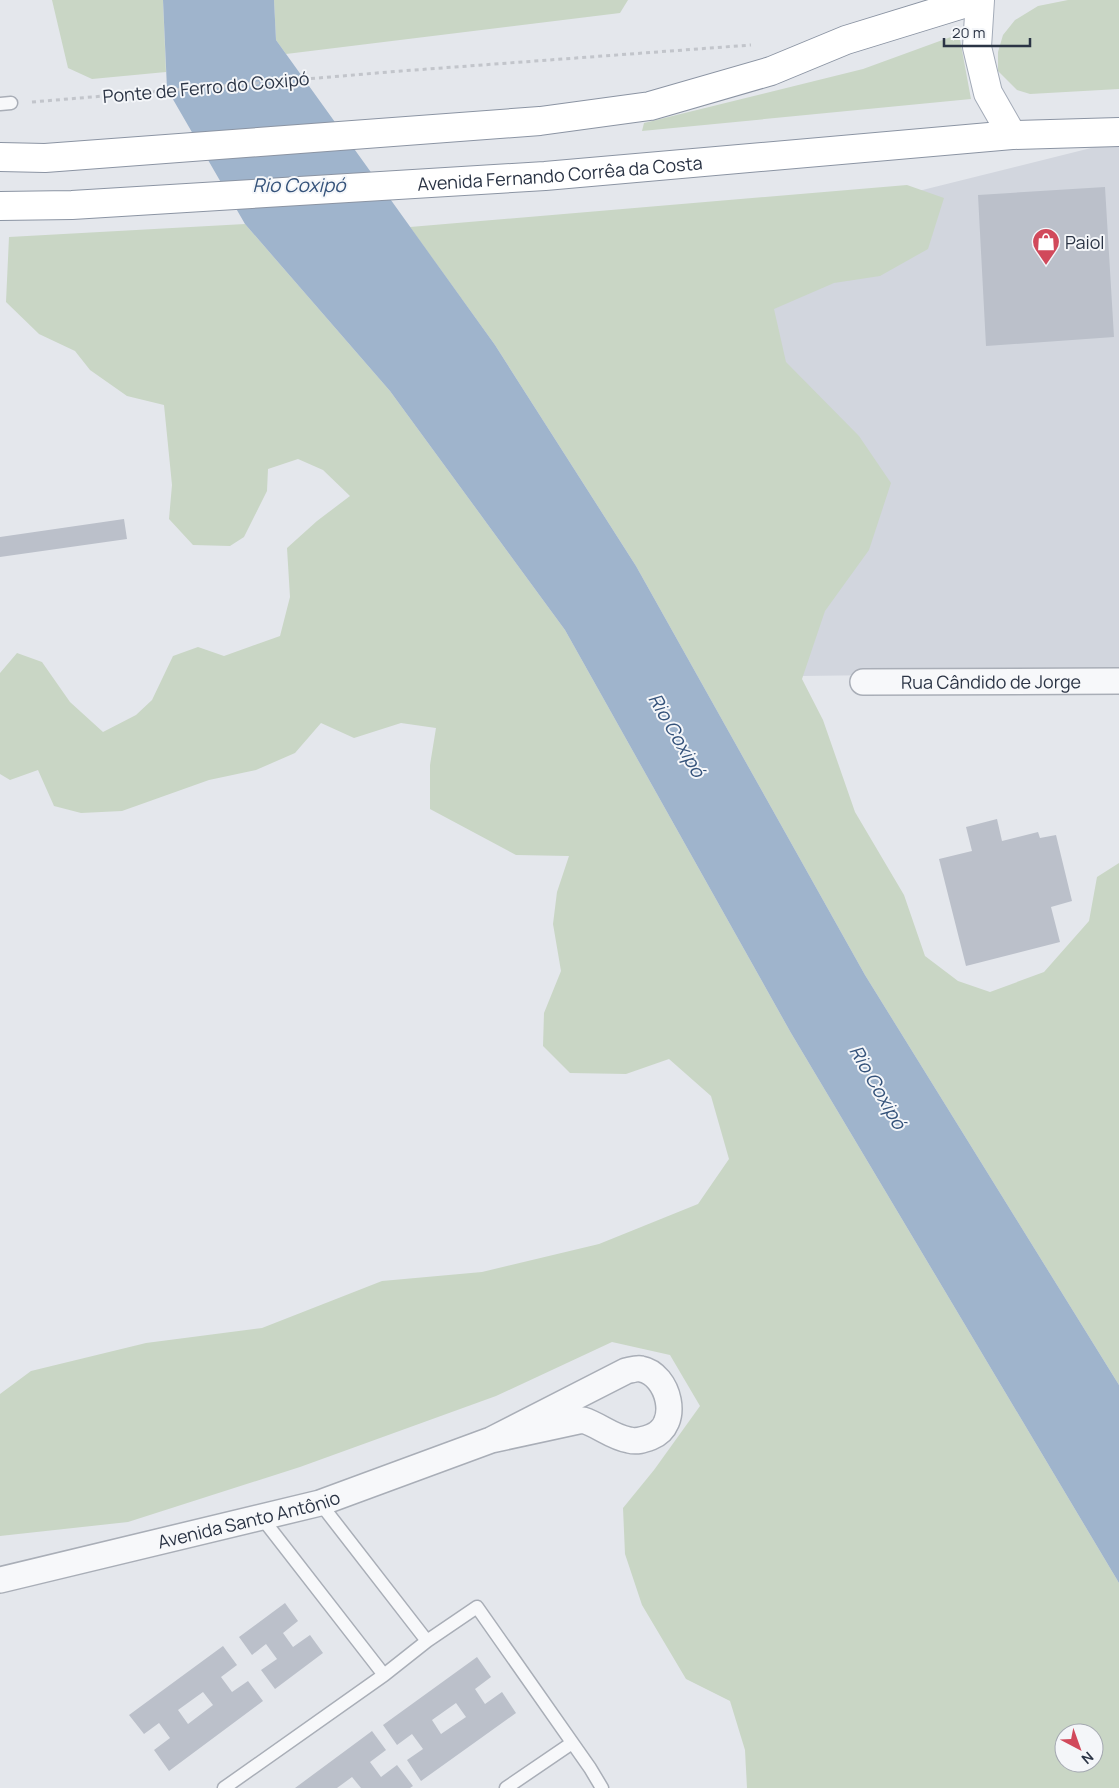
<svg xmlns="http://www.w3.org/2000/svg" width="1119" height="1788" font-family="Manrope,sans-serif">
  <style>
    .built { fill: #d2d6de }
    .green { fill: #c9d6c5; fill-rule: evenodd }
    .water { fill: #9fb4cc }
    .building { fill: #bbc0ca; fill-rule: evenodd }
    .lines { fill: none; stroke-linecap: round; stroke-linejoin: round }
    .service-casing { stroke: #a9aeb7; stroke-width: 15 }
    .minor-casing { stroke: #a9aeb7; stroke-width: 28 }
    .primary-casing { stroke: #a3abb8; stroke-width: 30 }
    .trunk-casing { stroke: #8b94a3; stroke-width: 30 }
    .path { stroke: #c2c5cb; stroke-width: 3; stroke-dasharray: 4 4; stroke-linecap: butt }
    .service { stroke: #f7f8fa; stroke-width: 12 }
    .minor { stroke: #f7f8fa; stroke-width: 25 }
    .primary { stroke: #fff; stroke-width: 28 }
    .trunk { stroke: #fff; stroke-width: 28 }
    .labels { text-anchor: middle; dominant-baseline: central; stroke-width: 4; stroke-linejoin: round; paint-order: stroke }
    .street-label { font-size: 18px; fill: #2b3445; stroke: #f4f6f9 }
    .poi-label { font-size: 18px; fill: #2b3445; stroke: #f4f6f9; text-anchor: start }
    .water-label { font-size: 19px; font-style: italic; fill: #34527a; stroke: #f4f6f9 }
  </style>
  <rect width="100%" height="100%" fill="#e4e7ec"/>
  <path class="built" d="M1119 141V672L720 677 438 244 834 212Z"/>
  <path class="green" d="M52 0H163L166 72 92 79 68 68Z
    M274 0H628L620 13 286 54 276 40Z
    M1068 0H1119V89L1030 94 1017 90 998 71V52L1003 35 1015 20 1038 6Z
    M959 34 971 99 642 131 644 123 863 69Z
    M907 185 944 198 928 249 880 276 834 283 774 309 786 362 859 436 891 483 869 550 825 611 802 679 823 720 855 812 904 895 925 956 958 981 990 992 1044 972 1089 921 1097 877 1119 863V1385L865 975 636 566 495 345 410 227Z
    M245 224 390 391 565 630 791 1033 1119 1583V1788H747L745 1750 730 1701 686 1679 642 1605 625 1554 623 1508 654 1470 700 1406 670 1355 612 1342 496 1396 300 1467 128 1522 0 1536V1394L31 1371 146 1343 262 1328 382 1281 482 1272 599 1244 698 1204 729 1159 711 1096 669 1059 626 1074 570 1073 543 1046 544 1013 561 971 553 924 557 892 569 856 516 855 430 809V765L436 728 401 723 354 738 321 723 295 753 256 770 209 780 122 811 81 813 54 806 38 770 10 780 0 774V673L17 653 42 662 70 702 103 732 136 715 152 700 173 656 198 647 224 656 280 636 290 597 287 548 317 521 350 496 323 470 298 459 268 469 267 491 244 537 230 546 193 545 169 519 172 485 164 405 127 396 90 370 75 351 39 334 6 302 9 237ZM1064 1733H1094V1763H1064Z"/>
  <path class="water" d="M163 0H274L276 40 495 345 636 566 865 975 1119 1385V1583L791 1033 565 630 390 391 245 224 167 89Z"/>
  <path class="building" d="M1105 187 1114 337 986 346 978 195Z
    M124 519 127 539 0 557V537Z
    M997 819 1002 841 1038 832 1040 838 1056 835 1072 901 1051 907 1060 942 966 966 939 859 972 851 966 827Z
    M285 1603 298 1621 283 1633 293 1647 310 1635 323 1653 275 1689 261 1670 277 1659 266 1644 252 1655 239 1637Z
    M223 1646 237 1665 221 1677 232 1692 248 1681 263 1701 169 1771 154 1750 170 1738 159 1723 144 1734 129 1715ZM203 1692 213 1705 188 1724 178 1710Z
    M477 1657 491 1677 475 1689 485 1704 502 1692 516 1713 421 1781 407 1760 423 1749 412 1734 397 1745 383 1725ZM456 1703 466 1717 441 1734 432 1720Z
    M372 1731 386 1750 370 1762 381 1777 397 1765 413 1786 410 1788H361L352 1777 337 1788H295Z"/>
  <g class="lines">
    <defs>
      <path id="service" d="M0 104 11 103
        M262 1518 384 1675 427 1641 320 1503
        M427 1641 477 1607 590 1768 602 1788
        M224 1788 384 1675
        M506 1788 572 1743"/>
      <g id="minor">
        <path id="s1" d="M863 682 1119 681"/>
        <path id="s2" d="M0 1580 320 1503 491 1440 626 1371C631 1370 637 1368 641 1369 669 1374 682 1425 651 1437 643 1440 637 1442 629 1440 612 1437 599 1425 583 1420L491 1440"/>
      </g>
      <path id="primary" d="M980 0 977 47 988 93 1012 135"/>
      <g id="trunk">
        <path d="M0 157 45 158 540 121 650 106 771 71 846 40 976 0"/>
        <path id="s3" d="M0 206 72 205 545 176 1012 135 1119 132"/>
      </g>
    </defs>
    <use href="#service" class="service-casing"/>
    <use href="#minor" class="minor-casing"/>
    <use href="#primary" class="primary-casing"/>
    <use href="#trunk" class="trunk-casing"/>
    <path class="path" d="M32 102 401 71 751 45"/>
    <use href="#service" class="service"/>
    <use href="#minor" class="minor"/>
    <use href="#primary" class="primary"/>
    <use href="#trunk" class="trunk"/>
  </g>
  <defs>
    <symbol id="shop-pin" viewBox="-11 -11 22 30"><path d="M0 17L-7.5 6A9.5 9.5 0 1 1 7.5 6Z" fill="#d1495b" stroke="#f4f6f9"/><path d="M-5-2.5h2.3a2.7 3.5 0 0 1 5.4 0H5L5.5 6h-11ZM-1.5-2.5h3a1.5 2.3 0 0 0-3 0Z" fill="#fff"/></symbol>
  </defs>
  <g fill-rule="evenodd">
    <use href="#shop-pin" x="1030" y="226" width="32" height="43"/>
  </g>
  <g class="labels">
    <g class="street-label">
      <text transform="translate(206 87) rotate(-5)">Ponte de Ferro do Coxipó</text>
      <text stroke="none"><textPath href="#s3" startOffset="561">Avenida Fernando Corrêa da Costa</textPath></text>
      <text stroke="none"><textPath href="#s1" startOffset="128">Rua Cândido de Jorge</textPath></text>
      <text stroke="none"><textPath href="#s2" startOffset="256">Avenida Santo Antônio</textPath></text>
    </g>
    <g class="poi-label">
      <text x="1065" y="242">Paiol</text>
    </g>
    <g class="water-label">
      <text x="299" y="185">Rio Coxipó</text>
      <text transform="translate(677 735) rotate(60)">Rio Coxipó</text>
      <text transform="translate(878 1087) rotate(60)">Rio Coxipó</text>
    </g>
  </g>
  <g transform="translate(1079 1748) rotate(139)"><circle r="24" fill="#f4f6f9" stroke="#a4a8b1"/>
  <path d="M0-4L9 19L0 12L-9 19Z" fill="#d1495b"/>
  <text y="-8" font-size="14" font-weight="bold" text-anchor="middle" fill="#2b3445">N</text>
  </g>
  <path d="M944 38v8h86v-8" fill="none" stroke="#2b3445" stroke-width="2.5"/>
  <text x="952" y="38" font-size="15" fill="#2b3445" stroke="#f4f6f9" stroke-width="4" paint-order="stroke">20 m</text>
</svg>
